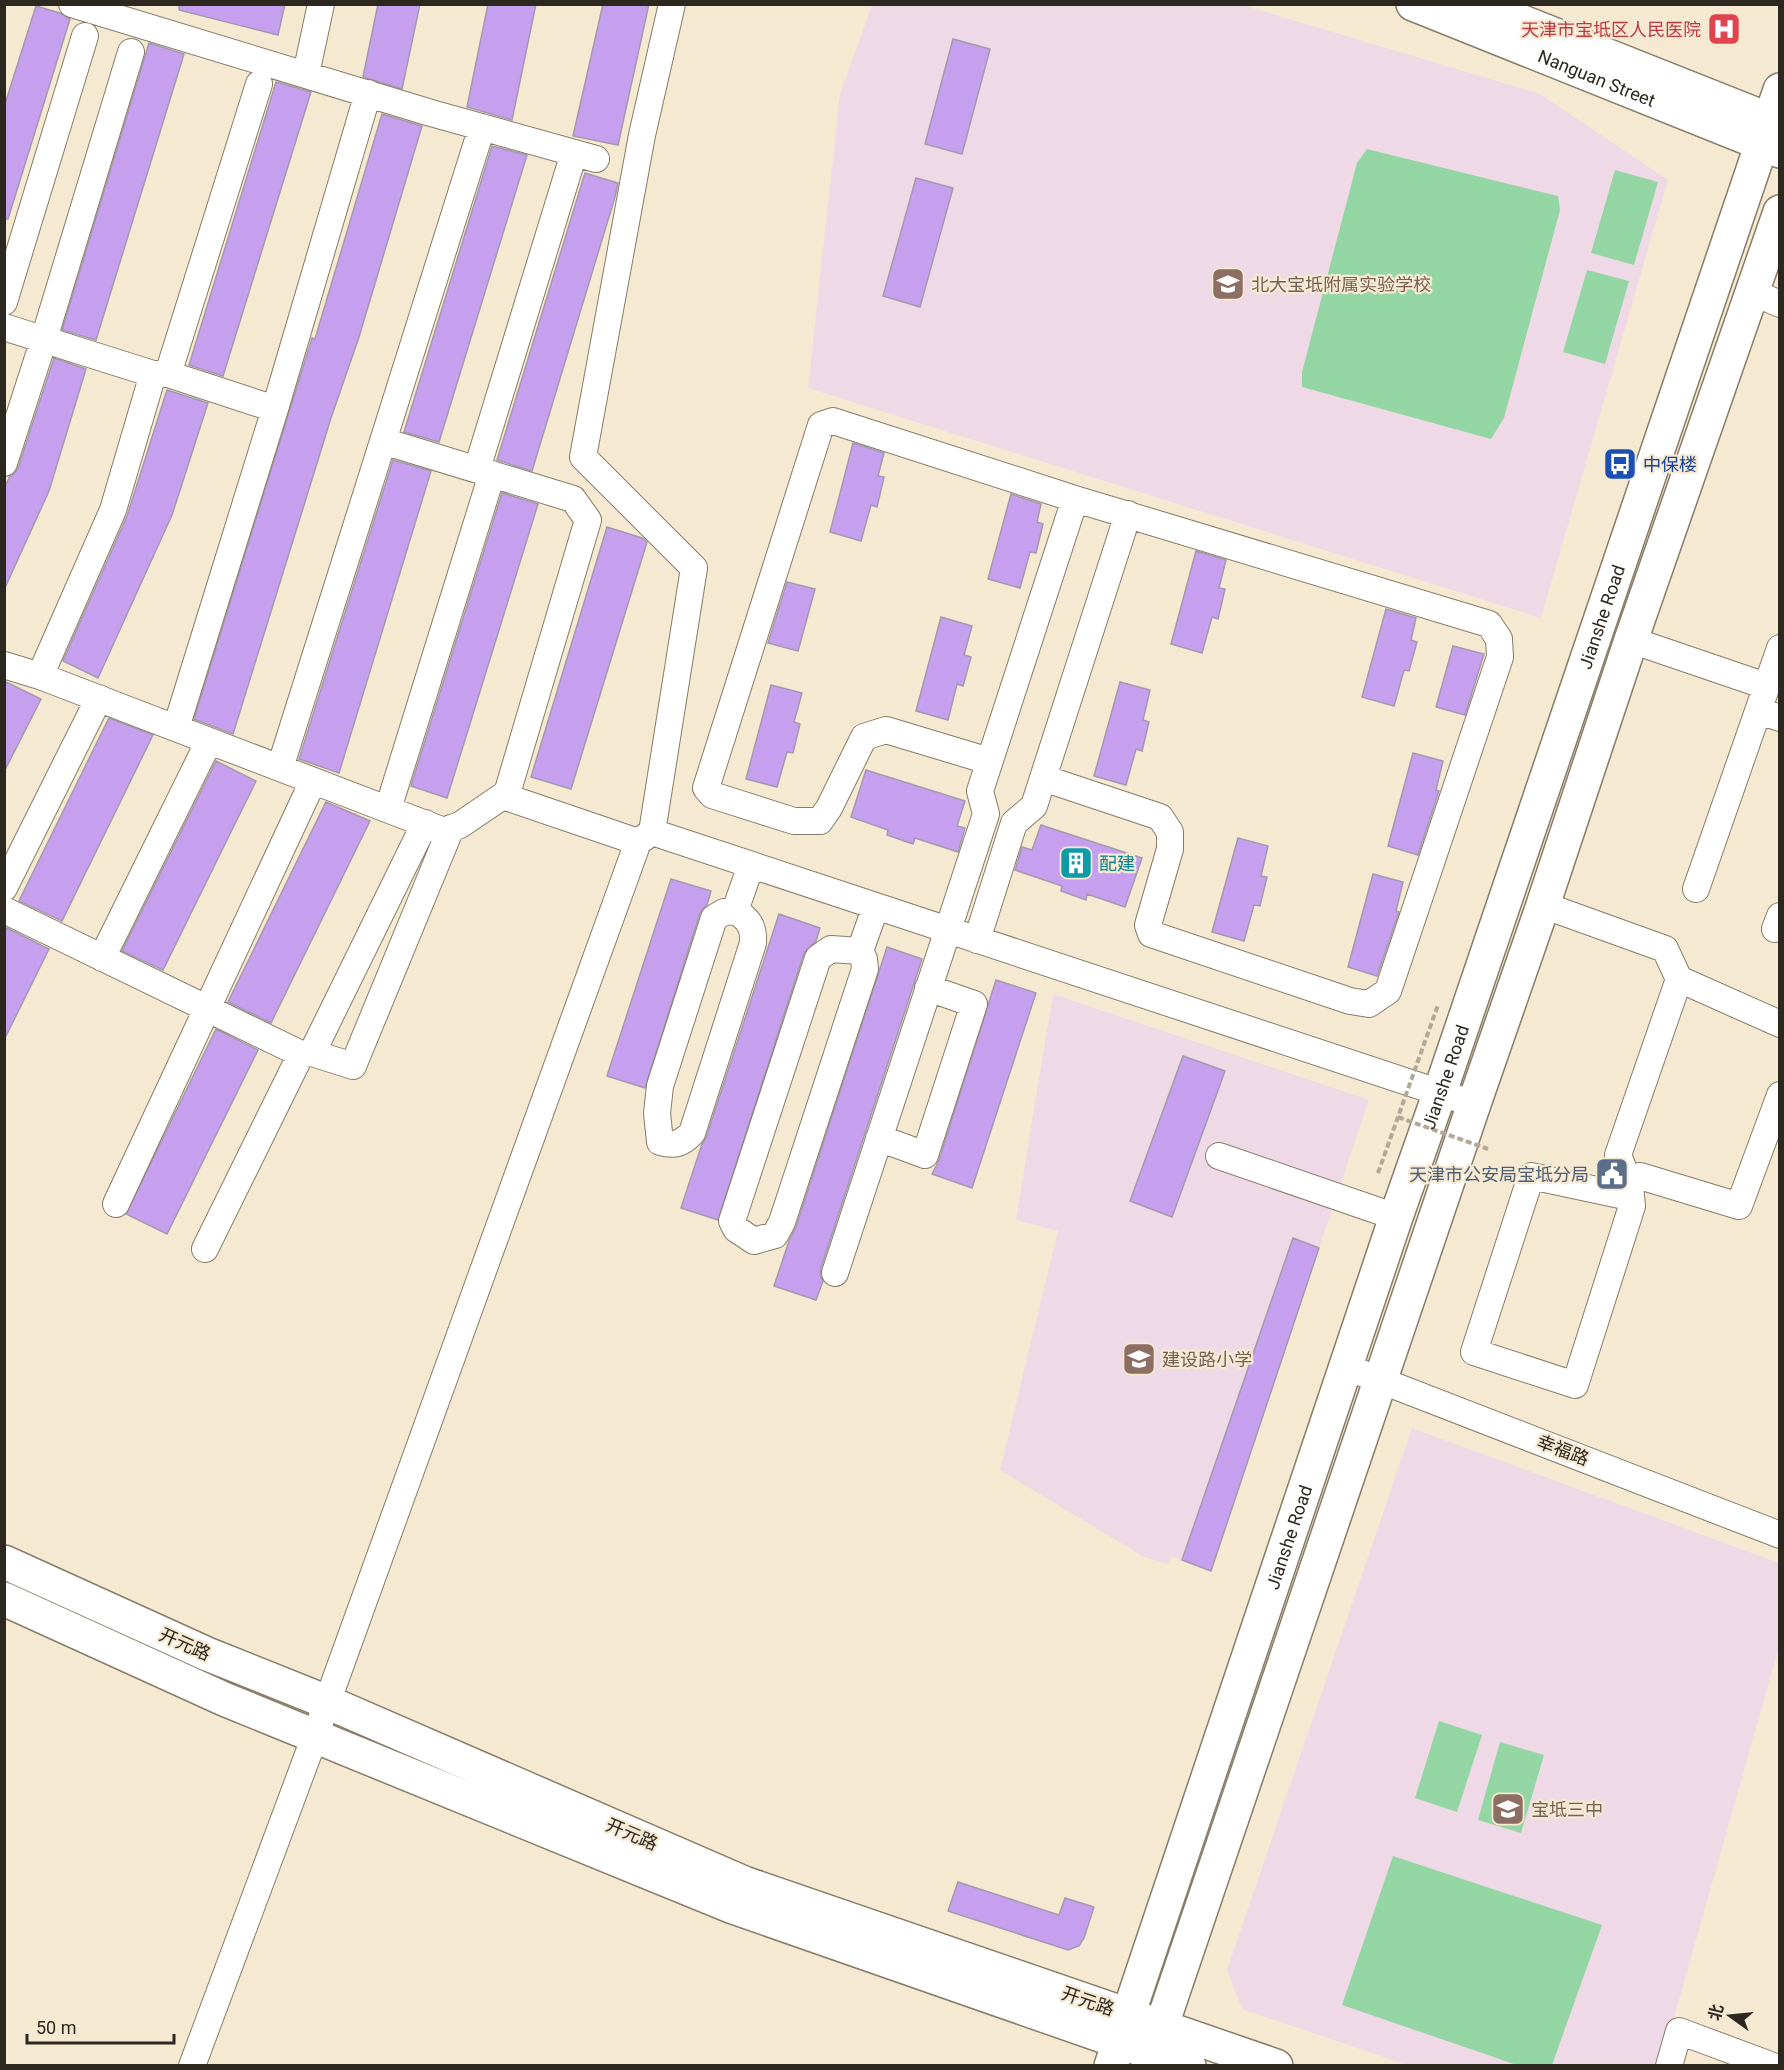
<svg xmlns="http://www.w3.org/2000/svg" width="1784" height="2070" font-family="Roboto,'Noto Sans SC',sans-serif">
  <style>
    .education { fill: #f0d9e6 }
    .green { fill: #93d6a3 }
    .building { fill: #c6a0ef; stroke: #a399af; stroke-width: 1.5 }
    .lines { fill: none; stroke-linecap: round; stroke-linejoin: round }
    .minor-casing { stroke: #877c67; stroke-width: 28 }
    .major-casing { stroke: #877c67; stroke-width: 36 }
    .minor { stroke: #fff; stroke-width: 26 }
    .major { stroke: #fff; stroke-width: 33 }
    .path-bridge { stroke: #b3a896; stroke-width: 4; stroke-dasharray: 6 3; stroke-linecap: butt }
    .labels { text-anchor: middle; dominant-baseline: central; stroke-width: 4.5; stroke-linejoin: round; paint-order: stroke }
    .health-label { font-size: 18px; fill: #be3a42; stroke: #f6e9d2; text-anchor: end }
    .street-label { font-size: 18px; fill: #2c271f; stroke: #f6e9d2 }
    .education-label { font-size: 18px; fill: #785e54; stroke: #f6e9d2; text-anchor: start }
    .transit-label { font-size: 18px; fill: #164399; stroke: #f6e9d2; text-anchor: start }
    .culture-label { font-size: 18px; fill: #0d838f; stroke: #f6e9d2; text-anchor: start }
    .service-label { font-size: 18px; fill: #4e5e75; stroke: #f6e9d2; text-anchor: end }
  </style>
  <rect width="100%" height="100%" fill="#f6e9d2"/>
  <path class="education" d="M872 5H1242L1540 94 1668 180 1541 618 808 388 840 94Z
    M1053 994 1369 1100 1319 1248 1293 1238 1182 1560 1171 1556 1168 1564 1144 1557 1000 1470 1058 1231 1016 1220Z
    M1412 1428 1779 1563V1647L1675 2014 1657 2065H1407L1242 2009 1227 1970Z"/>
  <path class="green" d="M1367 149 1558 196 1560 210 1504 418 1491 439 1302 387V372L1357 163Z
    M1615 170 1658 182 1634 265 1591 253Z
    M1587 270 1629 281 1605 364 1563 352Z
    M1439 1721 1482 1735 1457 1812 1415 1798Z
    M1500 1742 1544 1755 1521 1833 1478 1820Z
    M1393 1856 1602 1925 1552 2065H1517L1342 2005Z"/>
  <path class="building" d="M179 4H285L278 35 179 10Z
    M378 4H420L402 89 363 77Z
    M488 4H536L512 120 467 107Z
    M603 4H649L618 145 573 136Z
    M36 6 60 13 70 19 8 219H4V107Z
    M953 39 990 49 962 154 925 144Z
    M149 43 184 54 96 340 62 330Z
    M276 82 311 92 223 376 189 365Z
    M382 114 422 126 359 337 331 418 233 734 194 719 312 338 315 339Z
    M492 146 527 155 439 442 404 432Z
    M585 173 618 183 615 197 532 471 497 460Z
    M916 178 953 188 920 307 883 296Z
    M54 358 86 369 49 491 4 590V488L10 476 14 474 18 468Z
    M167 390 208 403 172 515 98 678 63 661 127 516Z
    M853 443 884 453 878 476 884 477 877 507 871 505 861 541 830 532Z
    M393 460 431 471 339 773 299 759Z
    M502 493 538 504 447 798 411 786Z
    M1011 494 1041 504 1037 522 1043 524 1036 553 1030 552 1020 588 988 579Z
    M607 527 642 538 647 542 571 789 531 777Z
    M1196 551 1226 560 1219 588 1225 589 1218 619 1212 617 1202 653 1171 644Z
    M787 582 815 589 798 651 768 643Z
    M1386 609 1416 618 1411 640 1417 642 1409 671 1404 670 1394 706 1362 697Z
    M941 617 972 626 964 655 971 657 963 686 957 684 948 720 916 711Z
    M1453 646 1484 654 1465 715 1436 707Z
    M4 681 41 699 4 772Z
    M1120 682 1150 690 1143 720 1149 722 1142 751 1136 749 1126 785 1094 776Z
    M771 685 802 693 794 722 800 724 793 753 787 752 777 787 746 779Z
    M109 718 153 735 62 921 19 901Z
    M1413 753 1443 761 1436 790 1439 791 1418 855 1388 846Z
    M216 761 256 781 163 970 122 951Z
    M866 770 965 801 957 826 965 828 958 852 915 838 913 844 887 835 888 830 851 817Z
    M326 802 370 821 271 1023 228 1002Z
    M1041 825 1142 858 1125 907 1087 894 1086 900 1061 891 1062 886 1015 870 1022 847 1032 850Z
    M1238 838 1268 846 1261 876 1267 877 1260 906 1254 905 1244 941 1212 932Z
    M1373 874 1403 882 1396 911 1399 912 1377 976 1348 967Z
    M671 879 711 891 707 905 700 913 645 1088 607 1076Z
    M779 914 820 928 816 941 804 953 718 1220 681 1208 702 1144 706 1138Z
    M7 928 49 949 4 1040V933Z
    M887 947 922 959 821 1268 820 1275 823 1281 816 1300 774 1286 789 1241 796 1227Z
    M996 980 1036 993 972 1188 932 1174 939 1160Z
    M216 1029 258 1050 167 1234 126 1214Z
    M1183 1056 1225 1071 1172 1217 1130 1201Z
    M1293 1238 1319 1248 1211 1571 1182 1560Z
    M958 1882 1059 1915 1065 1898 1094 1907 1084 1938 1079 1946 1068 1950 948 1911Z"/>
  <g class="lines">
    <defs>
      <path id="minor" d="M72 4 431 113 596 159
        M306 74 321 4
        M1752 292 1780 304
        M4 302 85 36
        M4 327 153 374H168L275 409
        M168 374 259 84
        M383 441 573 499 588 520 506 797 638 842
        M4 463 44 339 131 52
        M477 469 574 153
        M1631 640 1766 686
        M4 665 40 676 444 831 460 825 507 793
        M40 676 113 510 153 374
        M1759 711 1780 718
        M176 728 275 409 368 93
        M989 761 886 730 864 737 829 808 820 821H794L712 795 706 788 821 425 833 421 1075 499 1489 624 1499 639 1500 657 1388 991 1369 1004 1350 1001 1151 934 1148 925 1170 849V832L1160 817 1043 778
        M280 768 482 127
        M388 809 492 474
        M652 832 1474 1104
        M4 888 99 698
        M1696 889 1780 648
        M1543 905 1665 949 1679 979 1780 1024
        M4 910 301 1054 312 1053 353 1066 451 828
        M735 911C749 919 754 927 753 943L692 1133C681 1144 675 1146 660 1142L657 1113 660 1086 714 918 724 912 735 911 751 865
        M1775 929 1780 916
        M977 940 1014 823 1034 806 1128 514
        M860 951 864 959 865 969 782 1222 775 1235 754 1241 736 1229 732 1221 818 958 831 949 860 951 876 906
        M102 958 209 741
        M1679 979 1618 1155 1630 1185 1632 1206 1575 1385 1474 1352 1531 1176 1620 1195 1640 1176 1739 1206 1780 1095
        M312 1053 425 823
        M879 1138 925 1155 974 1004 928 988
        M1219 1156 1396 1217
        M116 1204 313 781
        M205 1249 301 1054
        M835 1273 986 814 980 791 1075 499
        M1346 1367 1780 1535
        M192 2066 315 1736 638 842 652 832 694 568 583 457 642 135 672 4
        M1669 2066 1679 2031 1773 2066"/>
      <g id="major">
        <path id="s1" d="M1413 4 1780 151"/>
        <path d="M1477 4 1780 124"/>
        <path d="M4 1562 207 1654 327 1702 744 1883 1276 2066"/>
        <path d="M4 1599 224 1699 733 1907 1189 2066"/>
        <path id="s2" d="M1111 2066 1396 1217 1440 1092 1780 90"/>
        <path d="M1148 2066 1474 1104 1543 905 1631 640 1780 212"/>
      </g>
    </defs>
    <use href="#minor" class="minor-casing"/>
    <use href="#major" class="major-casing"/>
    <use href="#minor" class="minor"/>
    <use href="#major" class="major"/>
    <path class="path-bridge" d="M1398 1117 1488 1149
      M1378 1173 1438 1005"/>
  </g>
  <defs>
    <symbol id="hospital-square" viewBox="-11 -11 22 22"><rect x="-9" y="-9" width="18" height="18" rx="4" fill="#e0444e" stroke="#f6e9d2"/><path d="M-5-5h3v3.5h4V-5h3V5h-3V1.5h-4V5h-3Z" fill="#fff"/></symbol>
    <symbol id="school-square" viewBox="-11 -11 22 22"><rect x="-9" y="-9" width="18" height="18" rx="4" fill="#8d6e63" stroke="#f6e9d2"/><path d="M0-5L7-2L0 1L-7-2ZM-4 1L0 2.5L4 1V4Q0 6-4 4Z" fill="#fff"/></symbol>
    <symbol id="bus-square" viewBox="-11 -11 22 22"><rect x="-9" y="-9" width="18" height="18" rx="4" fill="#1a4fb4" stroke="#f6e9d2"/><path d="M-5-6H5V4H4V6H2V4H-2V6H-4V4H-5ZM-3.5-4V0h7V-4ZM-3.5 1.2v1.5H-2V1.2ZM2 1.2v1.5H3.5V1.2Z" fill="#fff"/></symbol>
    <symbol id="building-square" viewBox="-11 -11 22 22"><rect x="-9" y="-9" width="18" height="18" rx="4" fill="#0f9aa8" stroke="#f6e9d2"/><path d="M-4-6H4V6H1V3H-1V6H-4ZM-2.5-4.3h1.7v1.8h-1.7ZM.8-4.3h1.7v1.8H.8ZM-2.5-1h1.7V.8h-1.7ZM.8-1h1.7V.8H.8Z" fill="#fff"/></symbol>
    <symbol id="civic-square" viewBox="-11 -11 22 22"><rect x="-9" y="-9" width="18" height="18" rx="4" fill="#5c6f8a" stroke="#f6e9d2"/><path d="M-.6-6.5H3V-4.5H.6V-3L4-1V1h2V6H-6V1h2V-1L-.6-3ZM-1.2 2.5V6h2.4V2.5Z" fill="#fff"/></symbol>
  </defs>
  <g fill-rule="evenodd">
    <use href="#hospital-square" x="1705" y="10" width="38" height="38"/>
    <use href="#school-square" x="1209" y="265" width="38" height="38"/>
    <use href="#bus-square" x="1601" y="445" width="38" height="38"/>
    <use href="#building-square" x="1057" y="844" width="38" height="38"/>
    <use href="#civic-square" x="1593" y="1155" width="38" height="38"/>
    <use href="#school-square" x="1120" y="1340" width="38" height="38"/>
    <use href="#school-square" x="1489" y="1790" width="38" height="38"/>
  </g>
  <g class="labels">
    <g class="health-label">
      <text x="1701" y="29">天津市宝坻区人民医院</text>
    </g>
    <g class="street-label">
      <text stroke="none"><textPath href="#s1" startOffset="198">Nanguan Street</textPath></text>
      <text stroke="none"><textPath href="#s2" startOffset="1530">Jianshe Road</textPath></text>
      <text stroke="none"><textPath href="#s2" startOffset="1044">Jianshe Road</textPath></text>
      <text transform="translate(1563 1450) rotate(21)">幸福路</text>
      <text stroke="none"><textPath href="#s2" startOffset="558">Jianshe Road</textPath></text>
      <text transform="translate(185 1644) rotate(24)">开元路</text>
      <text transform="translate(632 1834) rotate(23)">开元路</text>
      <text transform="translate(1088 2001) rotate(19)">开元路</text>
    </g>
    <g class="education-label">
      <text x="1251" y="284">北大宝坻附属实验学校</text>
      <text x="1162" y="1359">建设路小学</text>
      <text x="1531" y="1809">宝坻三中</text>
    </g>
    <g class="transit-label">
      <text x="1643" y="464">中保楼</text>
    </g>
    <g class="culture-label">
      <text x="1099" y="863">配建</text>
    </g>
    <g class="service-label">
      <text x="1589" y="1174">天津市公安局宝坻分局</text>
    </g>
  </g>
  <rect width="1784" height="2070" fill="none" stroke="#2c271f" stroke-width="12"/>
  <g transform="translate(1730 2016) rotate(285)" stroke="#f6e9d2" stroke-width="4.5" paint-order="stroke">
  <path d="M0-4.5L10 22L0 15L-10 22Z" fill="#2c271f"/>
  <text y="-9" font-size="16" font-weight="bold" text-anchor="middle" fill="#2c271f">北</text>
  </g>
  <path d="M27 2034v9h147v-9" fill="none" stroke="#2c271f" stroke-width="3"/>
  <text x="36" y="2034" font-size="18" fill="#2c271f" stroke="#f6e9d2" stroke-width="4.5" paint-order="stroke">50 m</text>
</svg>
